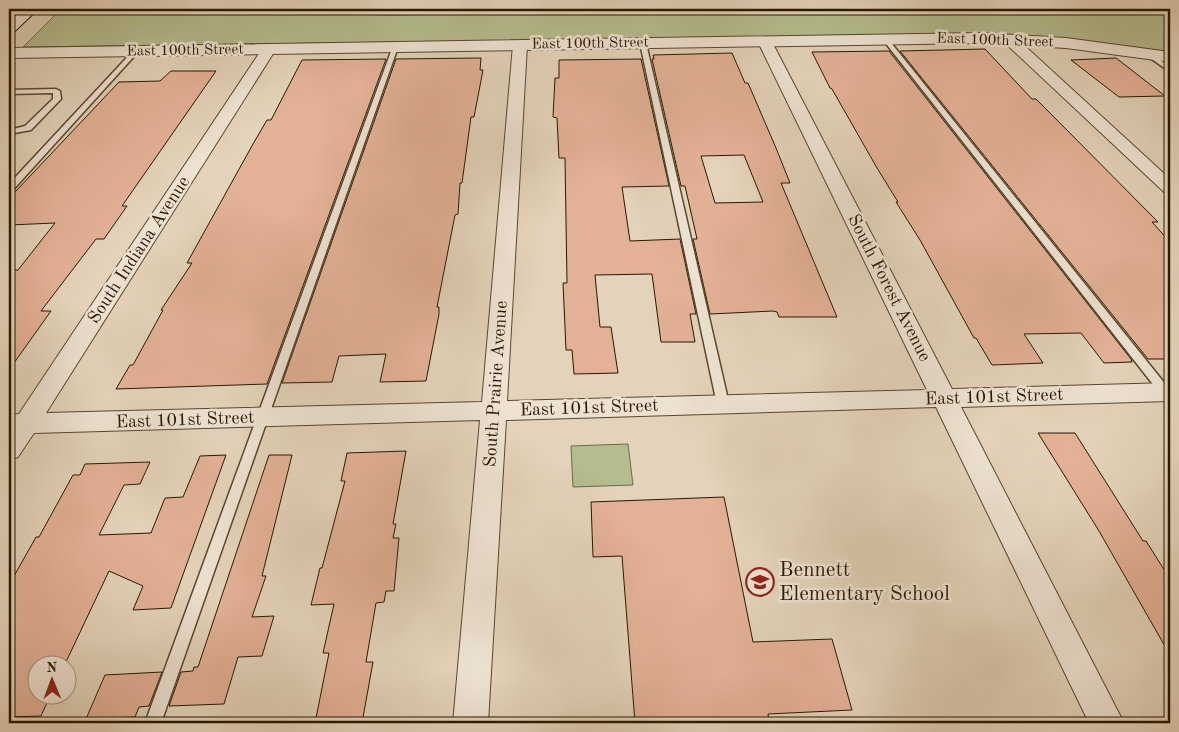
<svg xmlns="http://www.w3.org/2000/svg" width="1179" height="732" font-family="'Old Standard TT',serif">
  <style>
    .green { fill: #b5bc8e; stroke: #6f6a48 }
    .building { fill: #e3b196; stroke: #291801; fill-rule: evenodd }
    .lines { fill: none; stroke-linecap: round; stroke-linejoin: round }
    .service-casing { stroke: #58472f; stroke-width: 3 }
    .minor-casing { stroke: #58472f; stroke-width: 2 }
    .tertiary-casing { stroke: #58472f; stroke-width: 2 }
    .secondary-casing { stroke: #291801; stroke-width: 2 }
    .service { fill: #ede2d2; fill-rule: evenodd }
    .minor { fill: #ede2d2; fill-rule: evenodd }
    .tertiary { fill: #ede2d2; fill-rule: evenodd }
    .secondary { fill: #ede2d2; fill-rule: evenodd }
    .labels { text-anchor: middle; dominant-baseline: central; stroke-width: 5; stroke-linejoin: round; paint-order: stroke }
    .far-street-label { font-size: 15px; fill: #291801; stroke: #ede2d2 }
    .street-label { font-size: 18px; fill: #291801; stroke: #ede2d2 }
    .near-poi-label { font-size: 21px; fill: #291801; stroke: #ede2d2; text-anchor: start }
  </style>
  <rect width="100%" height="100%" fill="#e3d3ba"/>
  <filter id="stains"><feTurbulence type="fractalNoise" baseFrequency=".004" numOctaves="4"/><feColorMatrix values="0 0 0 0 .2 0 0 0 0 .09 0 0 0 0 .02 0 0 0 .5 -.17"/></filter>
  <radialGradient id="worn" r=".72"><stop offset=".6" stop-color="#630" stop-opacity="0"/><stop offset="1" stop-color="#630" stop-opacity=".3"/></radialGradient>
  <path class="green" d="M61 9H214L389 15 921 9H1169L1170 52 1068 39 1002 34 23 47Z
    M628 444 633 485 573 487 571 446Z"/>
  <path class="building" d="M985 49 1032 99H1036L1051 114 1158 222H1152L1170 242V359H1148L900 51Z
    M889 51 1131 359 1132 362 1104 363 1081 333 1024 334 1043 363 992 365 976 338H974L920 240 896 202H898L877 168 832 89 830 88 812 52Z
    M732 53 745 83H748L776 148 790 183H781L837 317H779L777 312 773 311 710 314 693 239H697L685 186H681L652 59H654L653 55ZM744 155 763 202 715 203 701 156Z
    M481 58 480 70H483L474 117H471L462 183H460L458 214 455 215 437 307H439V314L426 381 380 382 386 354 339 356 332 382 282 383 396 59Z
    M1116 58 1165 96 1119 97 1071 60Z
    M386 59 267 384 116 389 130 365H133L163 310H161L192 263H187L253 144 267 120H271L302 60Z
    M641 59 669 186 622 187 630 241 680 239 696 314H690L695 342H661L652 274 595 275 600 327H611L618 373 574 374 572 350H566L563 283H567L565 158H559L557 118 553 117 555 78H559V60Z
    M171 71H216L122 206H127L104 239H96L41 311H51L9 370V270H18L55 223 9 225V194L14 193 119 82 160 81Z
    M1038 433H1075L1143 541H1146L1170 579V655L1099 531Z
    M406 451 393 524H396L393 538H399L394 591H386L384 602 376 603 366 662H373L362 723H315L329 653H323L334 604 311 605 320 568H322L345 481H341L347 453Z
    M226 455 171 608 133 610 143 586 109 571 65 664H38V694H51L41 716 9 717V585L36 537H39L73 475H80L85 464 150 462 140 484 124 485 99 535 151 533 165 498 183 497 200 456Z
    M269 455H292L262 576H266L252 617 274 616 262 656 238 657 224 704 169 706 181 672 193 671 194 667H198Z
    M724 497 753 642 832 639 852 710 768 714 769 723H635L622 556 593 557 591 502Z
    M162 672 149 706 139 707 135 717 86 719 105 675Z"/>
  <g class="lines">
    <defs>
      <path id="service" d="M884 39H888L1170 390V402L1166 401 884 41Z
        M643 41 646 43 729 404 727 407H719L717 404 640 43Z
        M393 46 398 47 161 723H145Z
        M133 51 138 52 12 191 9 192V184Z
        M1146 53H1150L1170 67V72L1146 55Z
        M56 89 60 91 61 99 31 130 9 134V130L25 126 53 99V93L9 94V90Z"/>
      <path id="minor" d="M1009 35 1014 36 1170 179V193L1164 192 1004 42 1002 39 1004 36Z
        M765 38 772 42 952 389 1170 383V401L961 407 1124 723H1089L936 407 506 420 488 723H453L480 420 34 433 18 457 9 460V415L19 414 262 49 269 45 276 49 46 413 482 402 513 45 520 41 527 45 507 401 927 390 758 42Z"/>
      <path id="tertiary" d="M982 33 1066 38 1170 52V62L1066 48 982 43 9 58V48Z"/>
      <path id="secondary" d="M23 9H38L14 32 9 33V21Z"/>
    </defs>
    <use href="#service" class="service-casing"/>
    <use href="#minor" class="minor-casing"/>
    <use href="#tertiary" class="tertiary-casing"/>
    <use href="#secondary" class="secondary-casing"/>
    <use href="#service" class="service"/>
    <use href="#minor" class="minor"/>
    <use href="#tertiary" class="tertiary"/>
    <use href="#secondary" class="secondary"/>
  </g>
  <defs>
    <symbol id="school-ring" viewBox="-11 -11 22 22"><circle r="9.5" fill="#ede2d2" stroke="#8f2418" stroke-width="1.5"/><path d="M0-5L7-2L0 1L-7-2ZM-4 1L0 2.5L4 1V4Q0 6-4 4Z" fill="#8f2418"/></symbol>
  </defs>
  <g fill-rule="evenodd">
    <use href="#school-ring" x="744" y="566" width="32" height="32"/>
  </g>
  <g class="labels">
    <g class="far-street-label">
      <text transform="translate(995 41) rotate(2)">East 100th Street</text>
      <text transform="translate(590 44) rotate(-1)">East 100th Street</text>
      <text transform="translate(185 51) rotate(-1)">East 100th Street</text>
    </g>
    <g class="street-label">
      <text transform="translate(139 250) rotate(-57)">South Indiana Avenue</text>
      <text transform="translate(889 288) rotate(63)">South Forest Avenue</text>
      <text transform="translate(496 384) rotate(-86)">South Prairie Avenue</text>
      <text transform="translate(994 397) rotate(-2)">East 101st Street</text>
      <text transform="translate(589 408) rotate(-2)">East 101st Street</text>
      <text transform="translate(185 420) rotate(-2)">East 101st Street</text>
    </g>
    <g class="near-poi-label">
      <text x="779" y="570">Bennett<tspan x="779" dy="24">Elementary School</tspan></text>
    </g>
  </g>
  <rect width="1179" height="732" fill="none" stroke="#e3d3ba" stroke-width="30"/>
  <rect x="10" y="10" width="1159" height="712" fill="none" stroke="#291801" stroke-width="2.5"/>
  <rect x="15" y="15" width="1149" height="702" fill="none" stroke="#291801"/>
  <g transform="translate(52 680) rotate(359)"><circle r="24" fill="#ede2d2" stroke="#9f917e"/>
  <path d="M0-4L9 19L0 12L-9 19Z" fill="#8f2418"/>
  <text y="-8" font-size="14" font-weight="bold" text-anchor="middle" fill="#291801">N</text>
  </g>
  <rect width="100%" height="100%" filter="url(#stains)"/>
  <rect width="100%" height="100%" fill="url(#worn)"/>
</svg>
